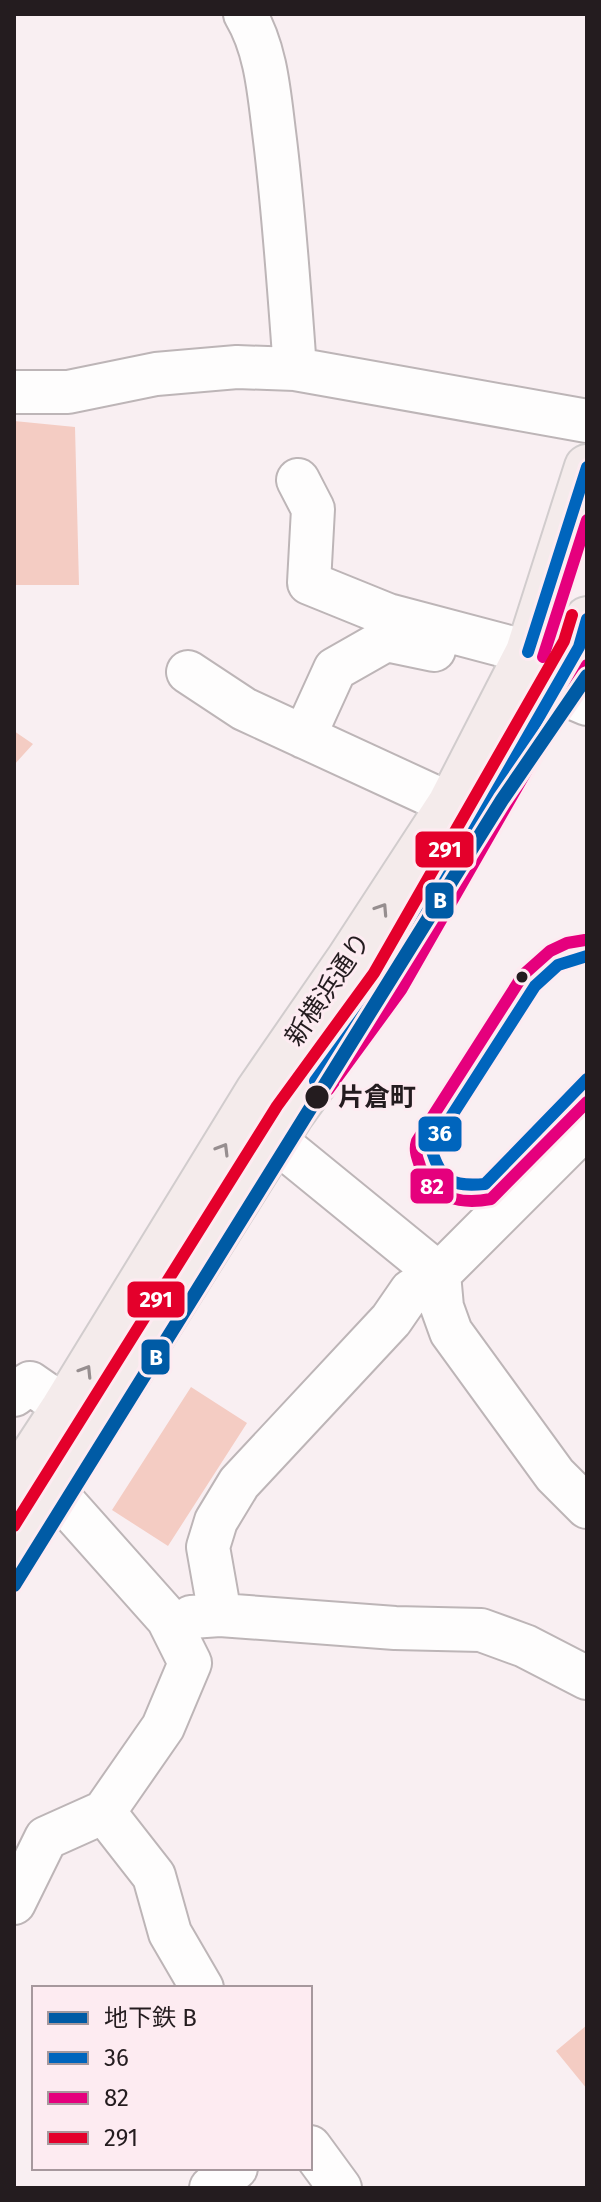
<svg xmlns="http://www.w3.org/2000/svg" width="601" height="2202" font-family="'Fira Sans','Noto Sans JP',sans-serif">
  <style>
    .green { fill: #f4ccc3 }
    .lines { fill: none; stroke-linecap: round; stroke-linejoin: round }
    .minor-casing { stroke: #bdb5b7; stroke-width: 46 }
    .major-casing { stroke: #d1cccd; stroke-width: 48 }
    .minor { stroke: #fefdfd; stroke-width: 42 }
    .major { stroke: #f4ebeb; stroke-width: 44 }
    .bus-1-casing { stroke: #fdebf1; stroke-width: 18 }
    .bus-2-casing { stroke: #fdebf1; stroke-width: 18 }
    .bus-3-casing { stroke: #fdebf1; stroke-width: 18 }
    .bus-1 { stroke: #0065bd; stroke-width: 12 }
    .bus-2 { stroke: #e5007d; stroke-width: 12 }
    .bus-3 { stroke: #e4002b; stroke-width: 12 }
    .metro-1-casing { stroke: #fdebf1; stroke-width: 20 }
    .metro-1 { stroke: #005ba5; stroke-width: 14 }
    .oneway { stroke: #968e8f }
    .bus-dot { fill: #241c1f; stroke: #fdebf1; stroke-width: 3 }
    .labels { text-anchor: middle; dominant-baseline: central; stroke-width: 6; stroke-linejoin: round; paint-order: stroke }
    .street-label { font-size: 26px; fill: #241c1f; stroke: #fdebf1 }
    .stop-label { font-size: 26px; font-weight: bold; fill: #241c1f; stroke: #fdebf1; text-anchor: start }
    .line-badge { stroke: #fdebf1; stroke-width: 3 }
    .badge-label { font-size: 22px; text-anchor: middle; font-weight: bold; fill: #fff }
  </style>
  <rect width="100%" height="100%" fill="#f9eff2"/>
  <path class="green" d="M14 421 75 427 79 585H14Z
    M14 731 33 744 14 765Z
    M191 1387 247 1423 168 1546 112 1510Z
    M587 2025V2089L556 2051Z"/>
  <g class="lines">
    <defs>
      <path id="minor" d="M245 14C266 49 269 92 274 132 284 210 289 289 295 369
        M14 392H68L156 374 237 367 295 369 587 421
        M298 480 313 509 309 583 388 615 528 652 562 649
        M534 661 554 690 587 704
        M188 672 244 709 450 804
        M304 737 335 669 386 640 434 650
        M276 1141 439 1274 442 1307 451 1332 555 1475 587 1507
        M14 1395 30 1383 92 1426
        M27 1474 54 1491 168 1619 190 1663 163 1727 104 1812
        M220 1615 208 1547 216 1521 239 1483 391 1320 411 1291 439 1274 587 1126
        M191 1617 220 1615 395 1628 481 1630 525 1646 587 1678
        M14 1903 46 1838 104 1812 154 1876 170 1933 202 1988
        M310 2147 340 2188
        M211 2188 236 2168"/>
      <path id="major" d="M14 1484 63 1409 258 1091 349 959 450 804 528 652 587 467
        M14 1556 291 1115 387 982 579 647 587 619"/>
    </defs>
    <use href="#minor" class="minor-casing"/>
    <use href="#major" class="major-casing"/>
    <use href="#minor" class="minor"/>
    <use href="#major" class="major"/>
    <defs>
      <path id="bus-1" d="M528 652 587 467
        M587 956 558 965 535 986 431 1148C441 1181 451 1187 485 1184L587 1079
        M315 1081 387 982 579 647 587 619"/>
      <path id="bus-2" d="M543 657 587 520
        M585 940 567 943 550 951 523 975 417 1141C414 1150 417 1157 420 1166 432 1198 460 1205 491 1199L587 1102
        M328 1090 401 990 587 665"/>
      <path id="bus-3" d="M14 1526 277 1106 374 973 564 641 572 615"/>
    </defs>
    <use href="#bus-1" class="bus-1-casing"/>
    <use href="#bus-2" class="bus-2-casing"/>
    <use href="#bus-3" class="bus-3-casing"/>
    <use href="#bus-1" class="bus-1"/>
    <use href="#bus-2" class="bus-2"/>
    <use href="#bus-3" class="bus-3"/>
    <defs>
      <path id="metro-1" d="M14 1585 502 800 587 676"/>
    </defs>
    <use href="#metro-1" class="metro-1-casing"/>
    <use href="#metro-1" class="metro-1"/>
  </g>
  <defs><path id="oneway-chevron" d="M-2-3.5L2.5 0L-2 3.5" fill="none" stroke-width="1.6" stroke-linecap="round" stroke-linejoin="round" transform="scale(2)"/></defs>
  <g class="oneway">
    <use href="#oneway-chevron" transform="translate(382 909) rotate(-57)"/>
    <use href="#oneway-chevron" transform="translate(223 1149) rotate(-59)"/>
    <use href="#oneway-chevron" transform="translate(86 1371) rotate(-58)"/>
  </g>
  <g class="bus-dot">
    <circle cx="522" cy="977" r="7"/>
    <circle cx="317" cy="1097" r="13"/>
  </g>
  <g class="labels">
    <g class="street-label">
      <text transform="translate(328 989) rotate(-56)">新横浜通り</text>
    </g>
    <g class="stop-label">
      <text x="338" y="1097">片倉町</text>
    </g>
  </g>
  <g class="line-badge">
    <rect x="414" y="830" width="61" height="39" rx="8" fill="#e4002b"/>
    <rect x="424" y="881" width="31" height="39" rx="8" fill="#005ba5"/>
    <rect x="417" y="1115" width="46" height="38" rx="8" fill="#0065bd"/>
    <rect x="409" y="1167" width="46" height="38" rx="8" fill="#e5007d"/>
    <rect x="126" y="1280" width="60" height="39" rx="8" fill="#e4002b"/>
    <rect x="140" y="1338" width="31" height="38" rx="8" fill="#005ba5"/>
  </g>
  <g class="badge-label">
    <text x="445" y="857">291</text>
    <text x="440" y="908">B</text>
    <text x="440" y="1141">36</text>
    <text x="432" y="1194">82</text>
    <text x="156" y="1307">291</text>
    <text x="156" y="1365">B</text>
  </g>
  <rect width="601" height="2202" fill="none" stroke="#241c1f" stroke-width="32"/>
  <rect x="32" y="1986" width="280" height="184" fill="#fdebf1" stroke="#a6989d" stroke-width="2"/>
  <rect x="48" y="2012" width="40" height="12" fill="#005ba5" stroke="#a6989d" stroke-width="2"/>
  <text x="104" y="2026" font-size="24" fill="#241c1f">地下鉄 B</text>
  <rect x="48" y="2052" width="40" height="12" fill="#0065bd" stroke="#a6989d" stroke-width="2"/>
  <text x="104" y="2066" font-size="24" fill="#241c1f">36</text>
  <rect x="48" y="2092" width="40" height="12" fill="#e5007d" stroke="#a6989d" stroke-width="2"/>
  <text x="104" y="2106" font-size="24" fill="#241c1f">82</text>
  <rect x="48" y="2132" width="40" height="12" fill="#e4002b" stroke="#a6989d" stroke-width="2"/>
  <text x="104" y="2146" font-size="24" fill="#241c1f">291</text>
</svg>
